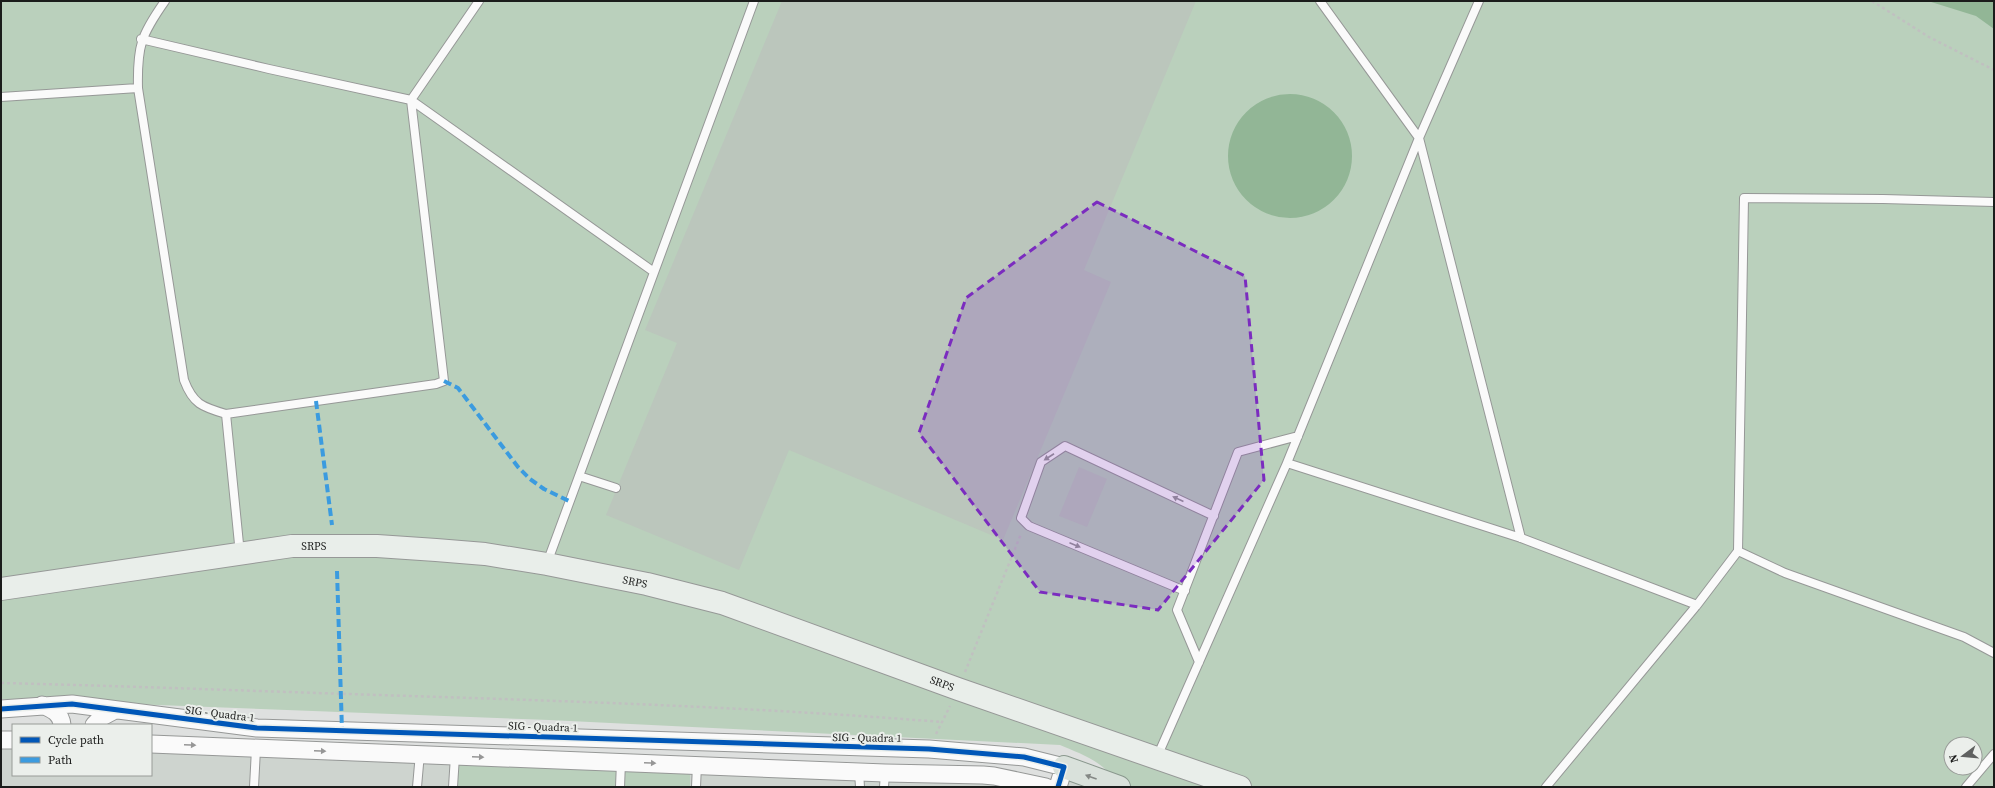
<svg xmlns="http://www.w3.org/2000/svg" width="1995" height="788" font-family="'Source Serif 4',serif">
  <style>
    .built { fill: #ced4cf }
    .green { fill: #bad0bc; fill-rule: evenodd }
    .water { fill: #92b696 }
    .building { fill: #bbc6bc }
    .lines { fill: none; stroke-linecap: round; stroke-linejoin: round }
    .lane-casing { stroke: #969897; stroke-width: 10 }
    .street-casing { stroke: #969897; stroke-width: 19 }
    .secondary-casing { stroke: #969897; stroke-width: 24 }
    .primary-casing { stroke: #8a988e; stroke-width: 24 }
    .path { stroke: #c0c0c0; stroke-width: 2.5; stroke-dasharray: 3 3; stroke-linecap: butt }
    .lane { stroke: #fafafa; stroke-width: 8 }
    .street { stroke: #fafafa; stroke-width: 17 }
    .secondary { stroke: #e9eeea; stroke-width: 22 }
    .primary { stroke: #d9e1db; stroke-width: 22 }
    .quiet { stroke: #3b9bdf; stroke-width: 4; stroke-dasharray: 8 4; stroke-linecap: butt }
    .cycleway-casing { stroke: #ebefeb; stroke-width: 8 }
    .cycleway { stroke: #0057b8; stroke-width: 5 }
    .oneway { fill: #969696 }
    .oneway2 { fill: #848885 }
    .marked { fill: #7b2cbf; fill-opacity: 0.2; stroke: #7b2cbf; stroke-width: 3; stroke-dasharray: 8 5; stroke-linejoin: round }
    .labels { text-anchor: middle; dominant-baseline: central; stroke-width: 4; stroke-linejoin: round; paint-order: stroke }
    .street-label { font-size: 11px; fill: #1b1c1b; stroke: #ebefeb }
  </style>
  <rect width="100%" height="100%" fill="#dee0df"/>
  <path class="built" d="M1 740 13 741V775H151V746L1114 783V787H1Z"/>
  <path class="green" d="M1 1H1994V787H1117C1109 763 1081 754 1060 745L549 720 1 699ZM1951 744H1975V768H1951Z
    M457 762 690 774V787H456Z"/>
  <path class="water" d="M1928 1H1994V29L1976 16Z
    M1228 156a62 62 0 1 1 124 0a62 62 0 1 1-124 0Z"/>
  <path class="building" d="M782 1H1196L1084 270 1111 282 1003 540 789 450 739 570 606 515 615 493 621 490 619 483 677 343 645 330Z
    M1079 467 1107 479 1087 527 1059 516Z"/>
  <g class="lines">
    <defs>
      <path id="lane" d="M165 1C141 35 137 46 138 88L184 380C193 404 202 407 226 414L436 384 444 381 411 100 479 1
        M1320 1 1419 138 1521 538
        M141 39 269 69 411 100 654 272
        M1 97 138 88
        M226 414 240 554
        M1287 463 1419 138 1479 1
        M579 476 616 488
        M1738 551 1785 573 1964 637 1994 653
        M547 563 754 1
        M1185 591 1029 526 1021 518 1041 462 1065 446 1214 516
        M1199 662 1177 610 1238 452 1298 436
        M1157 757 1287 463 1521 538 1697 605
        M859 772 860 787
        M254 787 256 749
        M417 787 420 753
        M453 787 455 756
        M620 787 621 762
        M696 787 697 765
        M884 787 885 773
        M1546 787 1697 605 1738 551 1744 198 1883 199 1994 202
        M1966 787 1994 754"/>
      <path id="street" d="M42 705C52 709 61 713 62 725
        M1 709 72 704 257 728 929 749 1024 757 1064 767 1058 787
        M94 725 102 717 115 710
        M1 740H13
        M151 744 885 773 983 775 994 776 1046 787"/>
      <g id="secondary">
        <path id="s1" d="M1 589 292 546H377L436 550 485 554 547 564 647 584 722 603 958 689 1240 787"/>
      </g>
      <path id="primary" d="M1064 767 1119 787"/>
    </defs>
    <use href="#lane" class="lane-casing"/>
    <use href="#street" class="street-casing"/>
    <use href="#secondary" class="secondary-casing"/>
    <use href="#primary" class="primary-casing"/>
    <path class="path" d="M1872 1 1929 37 1994 70
      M965 672 1021 534
      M1 683C127 686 253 691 379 695 567 701 754 707 942 722
      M936 734 950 706"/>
    <use href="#lane" class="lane"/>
    <use href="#street" class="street"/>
    <use href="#secondary" class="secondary"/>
    <use href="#primary" class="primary"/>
    <path class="quiet" d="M444 381 458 388 518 467 530 479 544 489 569 501
      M316 401 332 525
      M337 571 342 731"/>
    <defs>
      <path id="cycleway" d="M1 709 72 704 257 728 929 749 1024 757 1064 767 1058 787"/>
    </defs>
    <use href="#cycleway" class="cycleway-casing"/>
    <use href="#cycleway" class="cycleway"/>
  </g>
  <defs><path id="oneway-solid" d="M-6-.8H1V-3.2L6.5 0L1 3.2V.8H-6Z"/></defs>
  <g class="oneway">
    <use href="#oneway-solid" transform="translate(1049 457) rotate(147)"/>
    <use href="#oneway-solid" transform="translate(1178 499) rotate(-155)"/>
    <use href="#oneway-solid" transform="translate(1075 545) rotate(23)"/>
    <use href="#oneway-solid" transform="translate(190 745) rotate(3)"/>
    <use href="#oneway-solid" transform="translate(320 751) rotate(2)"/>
    <use href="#oneway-solid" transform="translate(478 757) rotate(2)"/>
    <use href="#oneway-solid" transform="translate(650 763) rotate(2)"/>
  </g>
  <use class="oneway2" href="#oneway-solid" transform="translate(1091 777) rotate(-160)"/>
  <path class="marked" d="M1097 202 1245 276 1264 480 1158 610 1040 592 919 433 966 298Z"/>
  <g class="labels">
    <g class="street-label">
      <text stroke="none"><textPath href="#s1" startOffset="316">SRPS</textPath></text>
      <text stroke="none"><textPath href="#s1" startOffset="640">SRPS</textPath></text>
      <text stroke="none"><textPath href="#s1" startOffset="964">SRPS</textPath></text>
      <text transform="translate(220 714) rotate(7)">SIG - Quadra 1</text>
      <text transform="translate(543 727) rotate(2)">SIG - Quadra 1</text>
      <text transform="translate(867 738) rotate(1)">SIG - Quadra 1</text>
    </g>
  </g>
  <rect width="1995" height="788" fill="none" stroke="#1b1c1b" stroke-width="4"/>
  <rect x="12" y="724" width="140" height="52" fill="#ebefeb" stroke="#989b98"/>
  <rect x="20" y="737" width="20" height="6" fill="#0057b8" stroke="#989b98"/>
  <text x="48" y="744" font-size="12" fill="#1b1c1b">Cycle path</text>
  <rect x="20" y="757" width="20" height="6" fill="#3b9bdf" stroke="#989b98"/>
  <text x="48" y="764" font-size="12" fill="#1b1c1b">Path</text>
  <g transform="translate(1963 756) rotate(254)"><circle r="19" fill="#ebefeb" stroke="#989b98"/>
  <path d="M0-3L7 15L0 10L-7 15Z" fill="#5f6160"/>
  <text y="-6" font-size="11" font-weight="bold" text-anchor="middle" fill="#1b1c1b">N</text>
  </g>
</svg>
